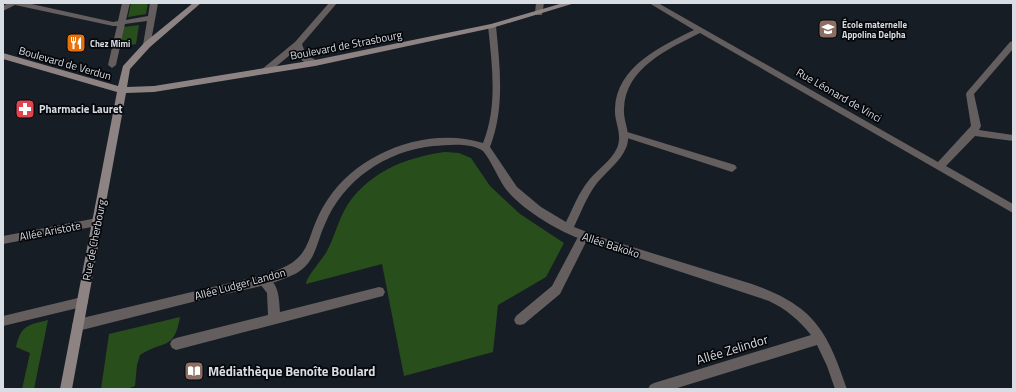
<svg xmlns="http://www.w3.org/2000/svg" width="1016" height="392" font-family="'Titillium Web',sans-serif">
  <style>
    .green { fill: #284f1b }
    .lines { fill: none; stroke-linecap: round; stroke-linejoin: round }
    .lane { fill: #645e5e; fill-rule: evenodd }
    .street { fill: #645e5e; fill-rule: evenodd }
    .secondary { fill: #8d8383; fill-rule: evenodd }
    .labels { text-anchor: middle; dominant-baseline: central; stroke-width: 3.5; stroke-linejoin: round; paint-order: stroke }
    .far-poi-label { font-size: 9px; font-weight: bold; fill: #d8dde3; stroke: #05070b; text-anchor: start }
    .street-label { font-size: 11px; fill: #d8dde3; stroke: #05070b }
    .poi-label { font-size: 11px; font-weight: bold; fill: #d8dde3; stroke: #05070b; text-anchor: start }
    .near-street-label { font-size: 13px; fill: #d8dde3; stroke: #05070b }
    .near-poi-label { font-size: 13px; font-weight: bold; fill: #d8dde3; stroke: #05070b; text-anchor: start }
  </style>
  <rect width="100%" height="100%" fill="#161d25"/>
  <path class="green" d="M131 3H148L146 14 128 17Z
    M139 25 136 44 120 47 124 27Z
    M445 152 459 153 471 158 490 186 520 214 564 243 546 277 498 305 493 352 404 376 382 264 306 284C307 276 322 260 327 251 334 238 337 224 344 211 364 174 405 157 445 152Z
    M180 317C174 351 165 339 140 355L137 365 135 386 127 389H101L109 334Z
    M48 320 34 389H22L30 353 16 347C21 325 28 325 48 320Z"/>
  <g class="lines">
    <path class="lane" d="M624 131 735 165 737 168 732 172 621 136 619 134Z
      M584 232 588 233 589 236 560 294 524 324 520 325 516 324 514 320 516 316 552 286 580 233Z
      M263 275C279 281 279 297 280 312L379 287 383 288 385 292 383 296 379 297 176 350 172 348 170 344 172 340 176 338 268 315 267 293 257 280 259 276Z"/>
    <path class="street" d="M8 3H27L113 22 118 21 122 3H130L126 20 148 16 150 3H158L150 47H144L143 45 147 21 125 24 116 65 112 68 108 65 117 26H113L15 5 3 11V6Z
      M329 3H337L302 44 306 55 318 61V65C307 67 299 60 296 50L267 74H261V70L295 42Z
      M536 3H544L542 15H536L535 13Z
      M649 3H658L938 162 971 126 966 94 967 92 1010 42 1013 41V49L974 94 981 126 979 130 1013 135V141L975 136 946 166 1013 204V213L700 33C668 49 625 68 624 109 623 122 632 134 626 148 620 162 607 171 597 183 587 196 581 212 574 227L600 237 752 284C814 306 827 330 847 389H835L827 366 817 345 674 389H648L650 385 654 383 811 335C799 320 786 309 769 301L584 240C559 232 521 209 505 188 497 176 492 162 483 151 470 142 448 145 433 146 386 151 343 180 325 224 316 243 316 263 295 274 271 286 242 290 216 296 170 308 124 319 78 331L74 329 72 325 74 321 78 319 263 275C319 259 301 239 328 199 359 152 428 126 483 143 498 106 492 65 488 26L492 24 496 26C500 67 505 108 490 147L517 187 541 207 566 222C573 208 579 192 589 180 598 169 611 161 617 148 623 134 614 122 615 109 616 67 661 46 694 30Z
      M97 218 101 219 102 222 101 225 97 226 3 244V236Z
      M82 297 86 298 88 302 86 306 3 326V316Z"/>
    <path class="secondary" d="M193 3H201L150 47 130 69 127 87 154 86 315 60 491 24 563 3H575L492 28 315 66 154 92 126 93 72 389H60L117 92 3 59V53L118 86 123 66 144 43Z"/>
  </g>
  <defs>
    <symbol id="school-square" viewBox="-11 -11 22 22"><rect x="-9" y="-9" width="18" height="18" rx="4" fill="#8d6e63" stroke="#05070b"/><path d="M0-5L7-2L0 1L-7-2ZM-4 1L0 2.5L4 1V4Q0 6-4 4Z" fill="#fff"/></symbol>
    <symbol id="restaurant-square" viewBox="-11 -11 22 22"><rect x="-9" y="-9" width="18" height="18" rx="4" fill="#e8710a" stroke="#05070b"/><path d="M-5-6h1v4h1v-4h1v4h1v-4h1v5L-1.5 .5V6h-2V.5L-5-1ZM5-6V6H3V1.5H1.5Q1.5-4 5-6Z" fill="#fff"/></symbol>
    <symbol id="pharmacy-square" viewBox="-11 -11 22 22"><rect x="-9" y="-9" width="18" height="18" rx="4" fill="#e0444e" stroke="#05070b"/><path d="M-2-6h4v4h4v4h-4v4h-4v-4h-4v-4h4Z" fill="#fff"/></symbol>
    <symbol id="library-square" viewBox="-11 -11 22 22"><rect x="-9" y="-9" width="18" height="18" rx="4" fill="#8d6e63" stroke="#05070b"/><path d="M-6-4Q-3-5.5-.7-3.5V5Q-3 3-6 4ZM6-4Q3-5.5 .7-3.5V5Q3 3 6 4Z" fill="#fff"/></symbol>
  </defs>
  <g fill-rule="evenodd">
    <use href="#school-square" x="817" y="18" width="22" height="22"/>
    <use href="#restaurant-square" x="65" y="32" width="22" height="22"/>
    <use href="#pharmacy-square" x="14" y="98" width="22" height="22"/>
    <use href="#library-square" x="183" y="360" width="22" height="22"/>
  </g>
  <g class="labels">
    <g class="far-poi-label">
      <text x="842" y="24">École maternelle<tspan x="842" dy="10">Appolina Delpha</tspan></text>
      <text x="90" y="43">Chez Mimi</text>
    </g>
    <g class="street-label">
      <text transform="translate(346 45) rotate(-11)">Boulevard de Strasbourg</text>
      <text transform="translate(65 63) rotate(16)">Boulevard de Verdun</text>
      <text transform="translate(839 95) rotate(30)">Rue Léonard de Vinci</text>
      <text transform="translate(50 231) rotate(-11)">Allée Aristote</text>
      <text transform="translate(94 240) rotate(-79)">Rue de Cherbourg</text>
      <text transform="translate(611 245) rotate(18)">Allée Bakoko</text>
      <text transform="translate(240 284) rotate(-15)">Allée Ludger Landon</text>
    </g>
    <g class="poi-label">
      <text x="39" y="109">Pharmacie Lauret</text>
    </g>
    <g class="near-street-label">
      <text transform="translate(732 349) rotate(-17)">Allée Zelindor</text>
    </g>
    <g class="near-poi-label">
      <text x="208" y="371">Médiathèque Benoîte Boulard</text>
    </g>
  </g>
  <rect width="1016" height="392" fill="none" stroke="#d8dde3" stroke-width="8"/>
</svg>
